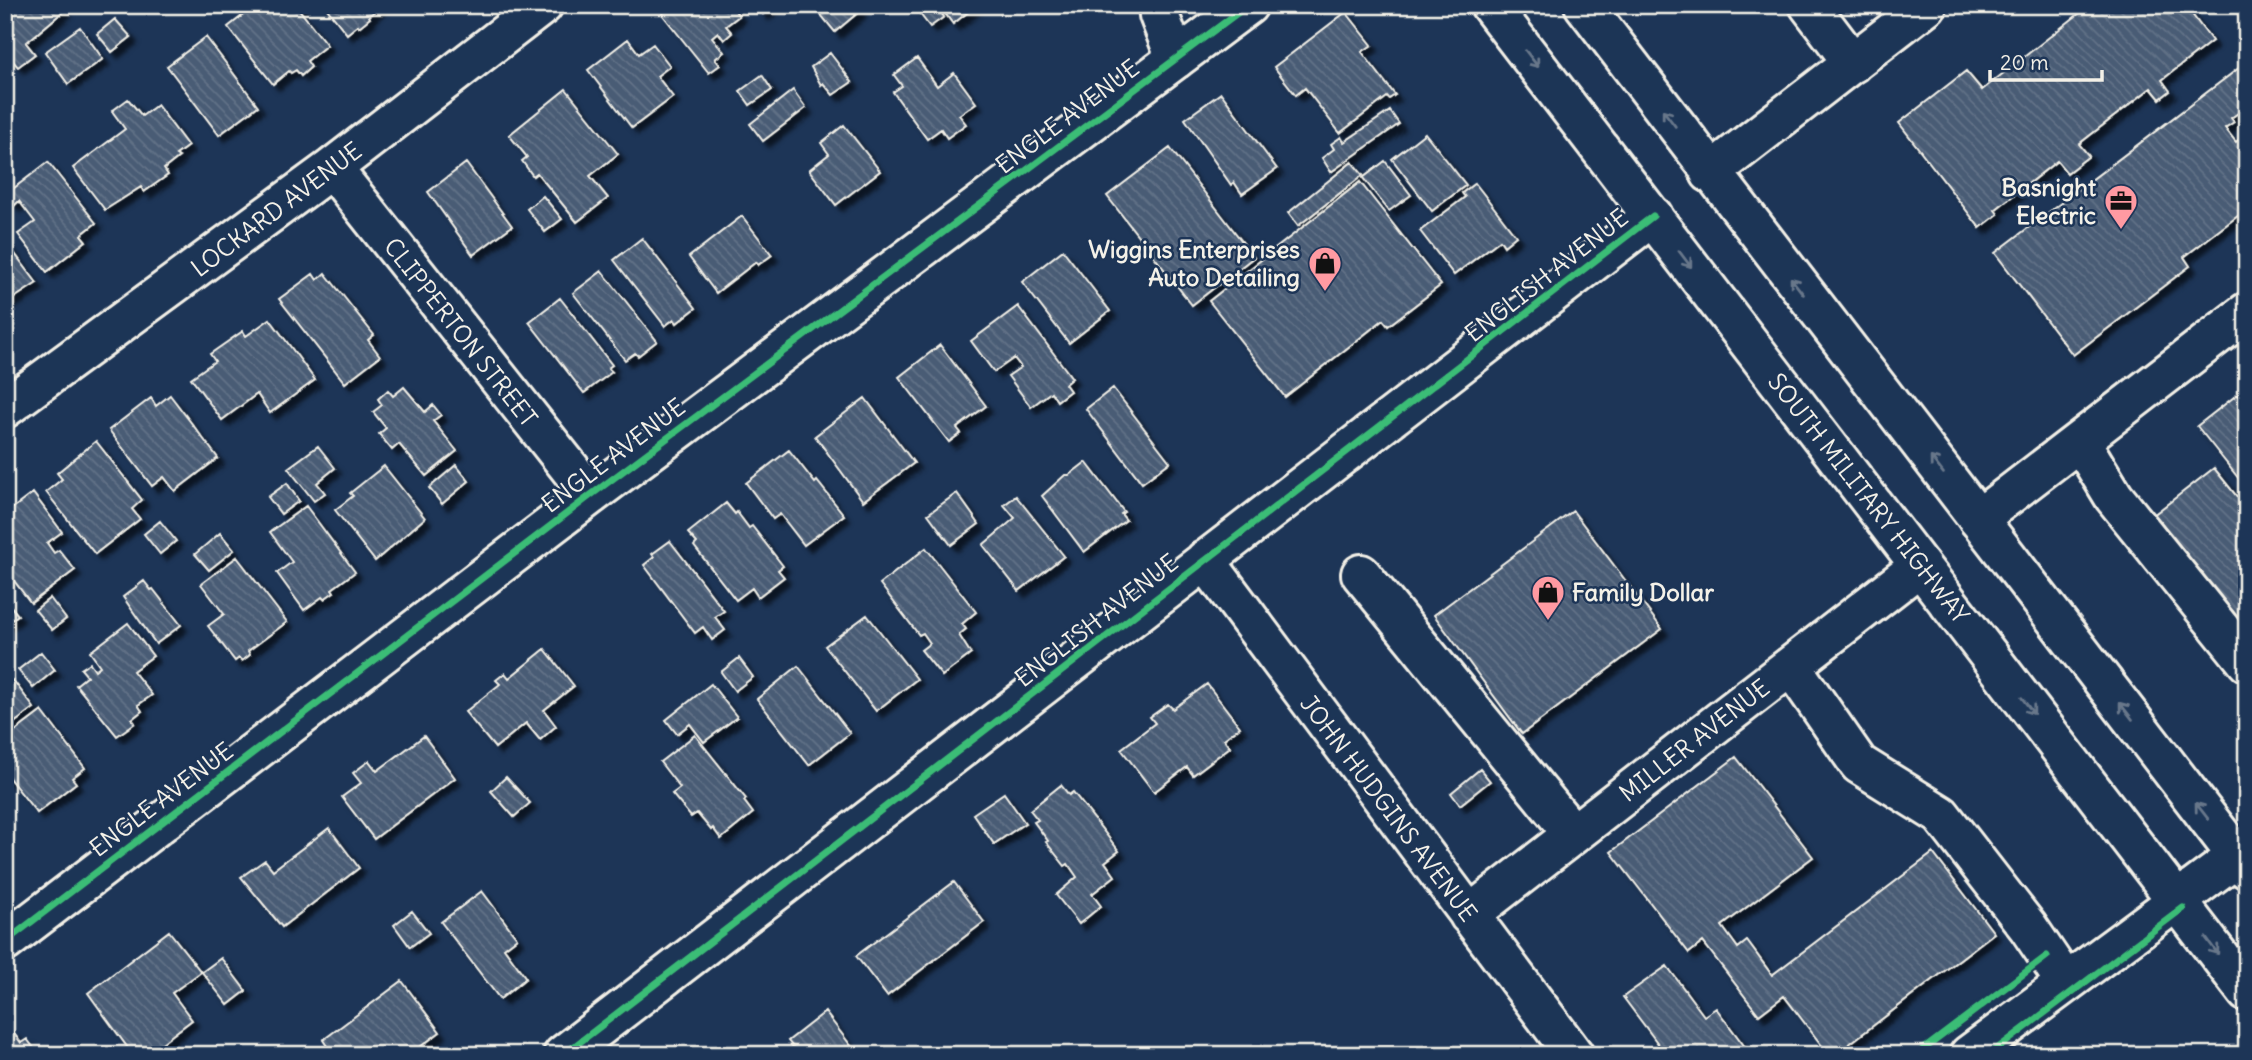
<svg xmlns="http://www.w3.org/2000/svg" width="2252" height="1060" font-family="Delius,sans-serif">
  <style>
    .building { fill: url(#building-back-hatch); stroke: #f4f1e8; stroke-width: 2; filter: url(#shadow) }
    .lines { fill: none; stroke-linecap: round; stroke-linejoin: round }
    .minor-casing { stroke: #f4f1e8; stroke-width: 44 }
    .major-casing { stroke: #f4f1e8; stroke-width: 44 }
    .minor { stroke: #1d3557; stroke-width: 38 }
    .major { stroke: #1d3557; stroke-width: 38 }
    .cycleway-casing { stroke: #1d3557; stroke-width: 11 }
    .cycleway { stroke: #3abd76; stroke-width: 7 }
    .oneway { stroke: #68778a }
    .labels { text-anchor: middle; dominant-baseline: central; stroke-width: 5; stroke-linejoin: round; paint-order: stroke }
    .street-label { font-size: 24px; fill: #f4f1e8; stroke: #1d3557 }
    .poi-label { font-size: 24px; font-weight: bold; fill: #f4f1e8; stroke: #1d3557; text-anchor: end }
  </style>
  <defs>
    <pattern id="building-back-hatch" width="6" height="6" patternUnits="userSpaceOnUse" patternTransform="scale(1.75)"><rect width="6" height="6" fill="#485b74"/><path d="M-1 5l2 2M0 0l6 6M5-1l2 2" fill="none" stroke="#637388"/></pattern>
    <filter id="shadow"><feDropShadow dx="6" dy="6" stdDeviation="2" flood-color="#0009"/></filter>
  </defs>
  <rect width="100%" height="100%" fill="#1d3557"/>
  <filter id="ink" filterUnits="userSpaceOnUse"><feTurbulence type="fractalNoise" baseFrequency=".0143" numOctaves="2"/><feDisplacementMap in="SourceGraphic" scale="14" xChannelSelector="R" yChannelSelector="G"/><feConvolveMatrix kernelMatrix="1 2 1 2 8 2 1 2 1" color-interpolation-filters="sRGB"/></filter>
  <g filter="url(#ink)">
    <path class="building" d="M5 5H62L65 10 26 43 35 54 18 67 5 52Z
      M256 5H298L300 7 298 8 327 45 307 61 311 67 301 76 296 70 291 73 289 71 273 84 228 27Z
      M324 5H382L369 16 370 18 359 27 358 25 347 34Z
      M673 5H731L739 16 726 26 732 33 724 40 718 32 712 37 724 52 715 59 720 65 709 73 662 14Z
      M756 5H774L763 14Z
      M834 5H856L860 11 835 32 821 15Z
      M913 5H935L944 17 930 27Z
      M939 5H977L953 24Z
      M2090 5H2185L2212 41 2162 80 2170 91 2160 99 2151 88 2079 144 2089 156 2067 173 2057 161 1995 210 1998 214 1980 228 1899 123 1966 71 1982 90Z
      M1346 12 1372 45 1362 52 1395 95 1389 99 1387 97 1340 133 1305 88 1296 95 1274 67Z
      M115 19 131 37 112 52 97 34Z
      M80 27 103 59 68 84 45 52Z
      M206 37 258 106 219 135 167 66Z
      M628 39 639 54 653 44 670 66 657 76 673 97 632 128 588 70Z
      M830 53 852 82 833 95 823 83 821 85 811 67Z
      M2247 53V70L2239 59Z
      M917 58 937 86 954 73 976 103 959 115 966 124 947 138 941 129 927 139 893 92 902 86 894 75Z
      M2243 65 2247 70V107L2231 118 2234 122 2225 128 2236 142 2247 133V209L2184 257 2190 266 2073 355 1995 253Z
      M762 75 772 90 750 105 740 91Z
      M566 89 618 154 590 176 608 198 577 222 537 173 533 176 522 161 527 157 509 135Z
      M793 90 806 108 763 141 750 124Z
      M1221 93 1277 169 1242 194 1234 182 1231 185 1185 119Z
      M128 99 142 116 157 105 188 146 176 155 179 157 164 169 168 175 144 192 141 187 105 210 73 168 125 129 112 111Z
      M1390 111 1399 124 1331 172 1322 158 1334 149 1331 144 1341 137 1344 142Z
      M844 125 880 171 836 205 809 170 829 154 821 143Z
      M1425 133 1466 185 1432 211 1392 159Z
      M1170 148 1254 257 1192 305 1107 196Z
      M1385 161 1411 195 1389 211 1363 178Z
      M48 162 96 223 81 235 86 241 47 272 18 234 35 222 19 201 14 206 5 195Z
      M1352 162 1363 175 1298 226 1288 213Z
      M466 163 512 226 473 255 428 192Z
      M1360 182 1441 285 1388 326 1383 320 1285 397 1209 301Z
      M1475 183 1516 236 1504 246 1500 240 1454 275 1420 231 1465 197 1462 193Z
      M543 196 562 219 545 232 527 209Z
      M742 216 772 255 758 265 756 262 716 293 689 257Z
      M642 238 696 308 677 323 674 319 665 326 614 260Z
      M6 242 37 283 5 304V243Z
      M1063 250 1110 311 1069 343 1022 282Z
      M602 271 657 341 638 356 635 353 625 360 573 293Z
      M325 273 374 335 368 340 380 356 345 383 279 299 313 274 317 280Z
      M560 298 612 365 608 368 612 372 584 393 529 322Z
      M1018 306 1072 378 1065 384 1070 391 1057 401 1051 392 1031 407 1008 376 1021 367 1014 358 994 372 971 341Z
      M270 319 315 380 270 413 257 394 222 420 191 378 215 361 210 354 243 331 246 336Z
      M940 345 986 406 957 428 961 433 949 442 899 377Z
      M404 387 425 412 433 405 441 415 433 421 457 451 426 476 399 444 392 450 379 434 386 428 373 412 382 405 378 399 388 390 393 396Z
      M1113 388 1170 462 1142 483 1086 409Z
      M2238 394 2247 405V489L2197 426Z
      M170 395 218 458 175 491 164 477 152 486 109 430 151 398 156 406Z
      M865 398 914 463 863 501 815 436Z
      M96 441 142 500 132 509 140 519 95 554 46 492 62 479 57 473Z
      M318 446 335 468 317 483 325 493 314 501 288 468Z
      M789 450 815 483 817 481 844 515 804 545 780 514 773 519 746 483Z
      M1086 462 1124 512 1121 514 1126 520 1084 552 1042 496 1065 475H1069Z
      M456 465 469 481 442 504 429 488Z
      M384 466 425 518 375 561 335 510 353 496 350 493Z
      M2214 468 2247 509V631L2214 590 2211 592 2152 516Z
      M287 483 299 501 281 514 268 497Z
      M33 493 62 532 47 543 54 553 59 550 75 570 31 603 5 569V514Z
      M957 493 979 524 951 545 928 514Z
      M1016 496 1064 556 1019 591 983 545 1015 518 1004 505Z
      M726 503 735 514 737 512 749 528 752 526 783 566 778 570 784 577 758 597 752 588 736 600 694 546 697 543 688 533Z
      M306 506 355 572 332 589 334 592 324 599 322 597 304 610 277 573 292 562 270 532Z
      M1573 511 1662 629 1522 734 1434 615Z
      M160 521 176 541 160 554 144 534Z
      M220 533 234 550 209 570 195 554Z
      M670 541 724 611 715 617 725 630 712 640 703 627 695 633 644 565 654 557 652 554Z
      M926 548 976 612 962 624 966 629 959 635 971 654 942 676 921 650 930 643 923 633 919 635 880 584Z
      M237 557 287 622 248 651 250 655 242 661 239 658 235 661 208 626 224 614 201 584Z
      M144 581 151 590 153 589 181 625 156 644 123 597Z
      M50 598 66 619 52 630 35 610Z
      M5 599 18 615 5 625Z
      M867 615 917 679 876 711 825 646Z
      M128 623 153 656 133 671 152 695 138 705 142 711 132 719 135 723 117 736 76 685 87 676 81 669 90 663 95 670 100 666 90 652Z
      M545 649 574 686 544 710 556 726 540 740 526 723 495 748 465 712 500 684 496 680 505 673 509 678Z
      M41 652 55 670 33 688 18 670Z
      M739 658 753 677 735 691 721 672Z
      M798 666 850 733 809 765 757 699Z
      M13 680 34 708 6 729 5 686Z
      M711 684 737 717 704 742 690 724 677 734 666 720Z
      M1207 684 1240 727 1224 739 1230 747 1193 775 1187 767 1154 792 1121 749 1155 723 1150 717 1168 704 1173 709Z
      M42 711 85 768 72 778 76 783 37 813 9 778 7 780 5 778V739Z
      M695 735 746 799 744 801 753 813 721 839 713 828 711 830 697 813 691 817 672 794 680 788 660 762Z
      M424 736 455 778 374 839 342 797 361 783 353 773 369 761 377 771Z
      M1736 757 1813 857 1722 926 1738 948 1747 941 1772 975 1933 853 1994 933 1835 1055H1829L1784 996 1759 1015 1703 942 1689 953 1611 852Z
      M1480 769 1490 781 1460 805 1451 793Z
      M506 777 530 803 514 817 491 791Z
      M1061 785 1069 795 1073 792 1119 851 1105 862 1115 876 1092 894 1101 906 1079 924 1056 895 1077 877 1068 864 1065 866 1046 842 1048 841 1034 822 1038 820 1030 810Z
      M1004 793 1025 823 994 844 973 814Z
      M329 828 359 868 282 927 241 877 265 860 273 870Z
      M954 882 984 922 887 996 856 956Z
      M482 891 517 938 504 948 526 978 500 999 441 922Z
      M412 911 429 933 410 947 394 925Z
      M169 931 201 972 172 993 192 1020 154 1049 156 1051 151 1055H133L88 993Z
      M221 958 246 991 228 1005 202 972Z
      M1667 966 1704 1016 1716 1008 1751 1055H1654L1662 1049 1623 997Z
      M402 981 440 1032 416 1050 420 1055H333L323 1040Z
      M825 1012 858 1055H791L796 1051 788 1041Z
      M13 1032 21 1043 27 1039 39 1055H5V1038Z"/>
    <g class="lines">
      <defs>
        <path id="minor" d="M1158 5 1159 15 1176 59
          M1809 5 1853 63
          M332 168 591 495
          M1710 173 1927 5
          M5 408 332 168 543 5
          M2080 441 2114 497 2247 662
          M1978 519 2247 312
          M1205 560 1574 1055
          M1361 574 1573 834
          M1791 666 1859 764 1941 815 2028 927 2066 983
          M1469 915 1920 566
          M5 942 591 495 1248 5
          M563 1055 1653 216
          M1969 1055 2247 849"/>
        <path id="major" d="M1490 5 2247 992
          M1584 5 2247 869"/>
      </defs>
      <use href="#minor" class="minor-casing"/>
      <use href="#major" class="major-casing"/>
      <use href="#minor" class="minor"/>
      <use href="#major" class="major"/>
      <defs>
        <path id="cycleway" d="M5 942 591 495 1248 5
          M563 1055 1653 216
          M1916 1055 2047 956
          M1989 1055 2183 908"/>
      </defs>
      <use href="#cycleway" class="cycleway-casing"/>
      <use href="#cycleway" class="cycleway"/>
    </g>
    <defs><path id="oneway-shaft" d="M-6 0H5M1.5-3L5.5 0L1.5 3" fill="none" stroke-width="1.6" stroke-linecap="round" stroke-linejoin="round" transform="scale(1.75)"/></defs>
    <g class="oneway">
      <use href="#oneway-shaft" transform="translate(1532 59) rotate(52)"/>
      <use href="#oneway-shaft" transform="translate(1669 118) rotate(-127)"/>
      <use href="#oneway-shaft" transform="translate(1685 259) rotate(53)"/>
      <use href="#oneway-shaft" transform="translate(1797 286) rotate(-128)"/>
      <use href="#oneway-shaft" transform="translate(1937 465) rotate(-128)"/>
      <use href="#oneway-shaft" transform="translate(2028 706) rotate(53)"/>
      <use href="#oneway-shaft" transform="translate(2126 711) rotate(-128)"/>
      <use href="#oneway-shaft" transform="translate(2202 811) rotate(-128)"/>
      <use href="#oneway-shaft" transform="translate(2212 946) rotate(53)"/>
    </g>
  </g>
  <defs>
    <symbol id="office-pin" viewBox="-11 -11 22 30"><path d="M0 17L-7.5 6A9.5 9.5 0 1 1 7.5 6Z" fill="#ff9aa2" stroke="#1d3557"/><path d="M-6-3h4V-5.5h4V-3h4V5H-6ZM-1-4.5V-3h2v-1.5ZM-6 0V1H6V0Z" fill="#111"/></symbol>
    <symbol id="shop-pin" viewBox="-11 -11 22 30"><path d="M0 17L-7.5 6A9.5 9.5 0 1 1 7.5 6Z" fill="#ff9aa2" stroke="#1d3557"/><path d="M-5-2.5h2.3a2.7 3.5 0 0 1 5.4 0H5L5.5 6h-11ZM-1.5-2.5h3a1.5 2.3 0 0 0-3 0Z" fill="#111"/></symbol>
  </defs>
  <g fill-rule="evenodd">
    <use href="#office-pin" x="2102" y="182" width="38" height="52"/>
    <use href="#shop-pin" x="1306" y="244" width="38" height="52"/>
    <use href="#shop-pin" x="1529" y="573" width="38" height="52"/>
  </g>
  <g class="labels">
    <g class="street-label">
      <text transform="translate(1067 116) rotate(-37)">ENGLE AVENUE</text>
      <text transform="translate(276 209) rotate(-37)">LOCKARD AVENUE</text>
      <text transform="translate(1546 275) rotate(-38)">ENGLISH AVENUE</text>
      <text transform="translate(461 332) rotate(52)">CLIPPERTON STREET</text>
      <text transform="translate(613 455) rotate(-37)">ENGLE AVENUE</text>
      <text transform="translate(1869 498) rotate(52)">SOUTH MILITARY HIGHWAY</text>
      <text transform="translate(1096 620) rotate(-38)">ENGLISH AVENUE</text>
      <text transform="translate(1694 740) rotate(-38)">MILLER AVENUE</text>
      <text transform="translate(161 799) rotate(-37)">ENGLE AVENUE</text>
      <text transform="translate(1389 808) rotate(53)">JOHN HUDGINS AVENUE</text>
    </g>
    <g class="poi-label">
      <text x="2096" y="187">Basnight<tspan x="2096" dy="28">Electric</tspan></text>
      <text x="1300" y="249">Wiggins Enterprises<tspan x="1300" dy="28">Auto Detailing</tspan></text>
      <text x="1572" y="592" text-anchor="start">Family Dollar</text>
    </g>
  </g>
  <rect width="2252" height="1060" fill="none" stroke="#1d3557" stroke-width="28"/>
  <rect x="14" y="14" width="2224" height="1032" fill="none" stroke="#f4f1e8" stroke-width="2.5" filter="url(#ink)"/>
  <path d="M1990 70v10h112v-10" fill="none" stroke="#f4f1e8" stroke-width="3.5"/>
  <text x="2000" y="70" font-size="21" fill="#f4f1e8" stroke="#1d3557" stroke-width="5" paint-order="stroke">20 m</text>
</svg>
